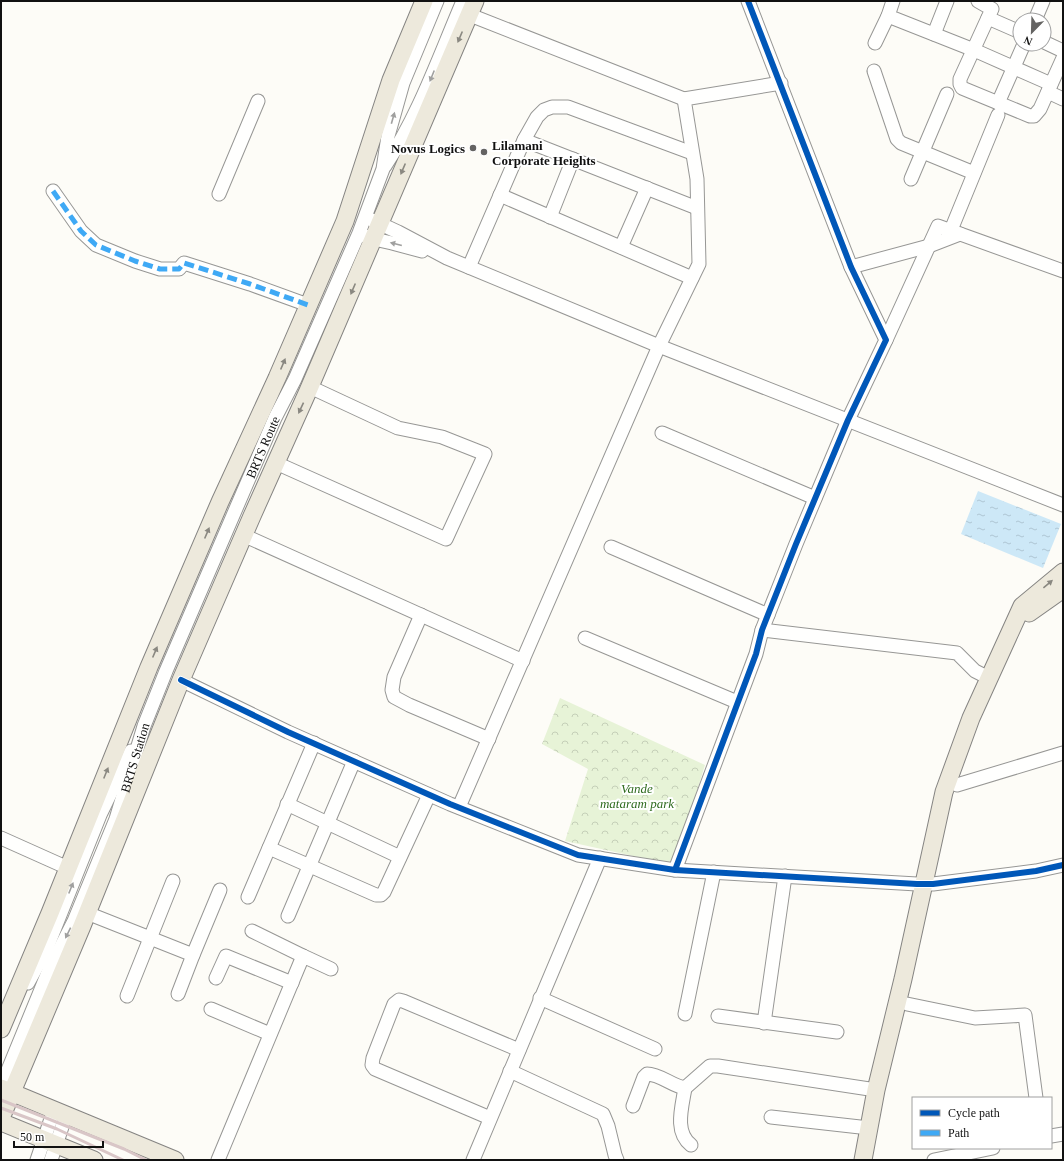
<svg xmlns="http://www.w3.org/2000/svg" width="1064" height="1161" font-family="'Times New Roman',serif">
  <style>
    .park { fill: url(#park-crowns) }
    .water { fill: url(#water-ripples) }
    .lines { fill: none; stroke-linecap: round; stroke-linejoin: round }
    .minor-casing { stroke: #979795; stroke-width: 15 }
    .major-casing { stroke: #858482; stroke-width: 19 }
    .minor { stroke: #fffffe; stroke-width: 13 }
    .major { stroke: #ede9dc; stroke-width: 17 }
    .rail { stroke: #d9c6c7; stroke-width: 3 }
    .quiet { stroke: #3fa9f5; stroke-width: 5; stroke-dasharray: 10 5; stroke-linecap: butt }
    .cycleway-casing { stroke: #fff; stroke-width: 8 }
    .cycleway { stroke: #0057b8; stroke-width: 6 }
    .oneway { fill: #8a8881 }
    .oneway2 { fill: #a0a09f }
    .poi-dot { fill: #646362; stroke: #fff; stroke-width: 1.5 }
    .labels { text-anchor: middle; dominant-baseline: central; stroke-width: 4; stroke-linejoin: round; paint-order: stroke }
    .poi-label { font-size: 13px; font-weight: bold; fill: #111; stroke: #fff; text-anchor: start }
    .street-label { font-size: 13px; fill: #111; stroke: #fff }
    .park-label { font-size: 13px; font-style: italic; fill: #2f6b1f; stroke: #fff }
  </style>
  <defs>
    <pattern id="park-crowns" width="20" height="18" patternUnits="userSpaceOnUse"><rect width="20" height="18" fill="#e7f3d7"/><path d="M2 6a3 3 0 1 1 6 0M12 15a3 3 0 1 1 6 0" fill="none" stroke="#c5cfb8"/></pattern>
    <pattern id="water-ripples" width="26" height="14" patternUnits="userSpaceOnUse"><rect width="26" height="14" fill="#cde8f7"/><path d="M2 4q2-2 4 0t4 0M15 11q2-2 4 0t4 0" fill="none" stroke="#afc6d3"/></pattern>
  </defs>
  <rect width="100%" height="100%" fill="#fdfcf7"/>
  <path class="park" d="M560 698 705 765 674 865 565 841 588 769 542 744Z"/>
  <path class="water" d="M978 491 1061 524 1043 568 961 534Z"/>
  <g class="lines">
    <defs>
      <g id="minor">
        <path d="M893 1 888 16 974 50 1051 84"/>
        <path d="M978 1 992 9 960 79V84L962 88 1030 116H1034L1040 109 1063 58"/>
        <path d="M470 15 684 99"/>
        <path d="M988 18 1020 32"/>
        <path d="M1035 20 1043 1"/>
        <path d="M934 34 947 1"/>
        <path d="M1044 42 1063 51"/>
        <path d="M875 43 888 16"/>
        <path d="M874 71 897 139 901 143 974 173"/>
        <path d="M1048 92 1063 99"/>
        <path d="M998 103 1024 44"/>
        <path d="M524 140 697 208"/>
        <path d="M385 166C419 115 439 57 463 1"/>
        <path d="M911 179 947 94"/>
        <path d="M53 191 81 231 96 245 135 261 160 269H179L184 263 250 284 308 305"/>
        <path d="M219 194 258 101"/>
        <path d="M500 195 692 278"/>
        <path d="M550 217 573 159"/>
        <path d="M372 220 398 232 447 258 659 346 1063 505"/>
        <path d="M951 230 998 115"/>
        <path d="M365 236 374 239 392 243 422 251"/>
        <path d="M621 247 647 188"/>
        <path d="M469 267 524 140 537 117 544 110 552 107H568L692 153"/>
        <path d="M851 267 929 246 960 234"/>
        <path d="M886 340 938 226 1063 271"/>
        <path d="M662 433 815 498"/>
        <path d="M276 463 446 539 485 454 442 437 398 428 310 387"/>
        <path d="M243 535 523 661"/>
        <path d="M611 547 768 615"/>
        <path d="M421 615 394 677 392 690 394 697 409 705 489 739"/>
        <path d="M762 630 957 653 975 671 989 678"/>
        <path d="M585 638 737 702"/>
        <path d="M181 680 288 732 450 804 578 855 675 870 917 884H933L1036 871 1063 865"/>
        <path d="M957 785 1063 753"/>
        <path d="M287 804 400 857"/>
        <path d="M459 807 659 346 699 264 697 179 684 99 781 83"/>
        <path d="M1 838 68 868"/>
        <path d="M269 848 376 895H381L384 892 429 795"/>
        <path d="M675 870 756 654 762 630 796 544 848 420 886 340 851 267 748 1"/>
        <path d="M248 897 314 743"/>
        <path d="M87 913 193 955 220 890"/>
        <path d="M288 916 354 761"/>
        <path d="M252 931 303 956"/>
        <path d="M216 978 226 956 292 983"/>
        <path d="M28 983 46 950 100 815 131 751"/>
        <path d="M178 994 193 955"/>
        <path d="M127 996 173 881"/>
        <path d="M540 998 655 1049"/>
        <path d="M907 1004 975 1018 1025 1015 1036 1098"/>
        <path d="M211 1009 270 1034"/>
        <path d="M685 1014 714 872"/>
        <path d="M718 1016 837 1032"/>
        <path d="M764 1023 785 876"/>
        <path d="M510 1071 603 1114 608 1126 615 1155 617 1160"/>
        <path id="s1" d="M1 1087 49 970 74 921 116 819 144 726 166 671 275 418 295 379 359 233 383 169 388 136 403 83 437 1"/>
        <path d="M685 1088C682 1107 674 1132 691 1145"/>
        <path d="M633 1106 644 1077 647 1074C660 1074 672 1086 685 1088L710 1066H718L876 1090"/>
        <path d="M771 1117 869 1128"/>
        <path d="M490 1118 375 1069 372 1065 373 1058 394 1004 399 1000 403 1001 519 1050"/>
        <path d="M1051 1136 1063 1134"/>
        <path d="M37 1160 54 1110"/>
        <path d="M51 1160 66 1115"/>
        <path d="M218 1160 303 956 331 969"/>
        <path d="M473 1160 600 858"/>
        <path d="M934 1160 993 1148"/>
      </g>
      <path id="major" d="M1029 613 1063 589
        M1 1029 50 913 149 667 220 502 277 378 345 221 391 80 424 1
        M1 1088 175 1160
        M1 1118 82 926 181 680 252 516 308 391 475 1
        M1 1122 94 1160
        M863 1160 876 1090 903 979 944 792 971 718 1022 606 1063 572"/>
    </defs>
    <use href="#minor" class="minor-casing"/>
    <use href="#major" class="major-casing"/>
    <use href="#minor" class="minor"/>
    <use href="#major" class="major"/>
    <path class="rail" d="M1 1100 124 1149 146 1160
      M1 1108 57 1129 123 1160"/>
    <path class="quiet" d="M53 191 81 231 96 245 135 261 160 269H179L184 263 250 284 308 305"/>
    <defs>
      <path id="cycleway" d="M181 680 288 732 450 804 578 855 675 870 917 884H933L1036 871 1063 865
        M675 870 756 654 762 630 796 544 848 420 886 340 851 267 748 1"/>
    </defs>
    <use href="#cycleway" class="cycleway-casing"/>
    <use href="#cycleway" class="cycleway"/>
  </g>
  <defs><path id="oneway-solid" d="M-6-.8H1V-3.2L6.5 0L1 3.2V.8H-6Z"/></defs>
  <g class="oneway">
    <use href="#oneway-solid" transform="translate(460 37) rotate(113)"/>
    <use href="#oneway-solid" transform="translate(403 169) rotate(113)"/>
    <use href="#oneway-solid" transform="translate(353 289) rotate(113)"/>
    <use href="#oneway-solid" transform="translate(283 364) rotate(-67)"/>
    <use href="#oneway-solid" transform="translate(301 408) rotate(115)"/>
    <use href="#oneway-solid" transform="translate(207 533) rotate(-67)"/>
    <use href="#oneway-solid" transform="translate(1048 584) rotate(-40)"/>
    <use href="#oneway-solid" transform="translate(155 652) rotate(-67)"/>
    <use href="#oneway-solid" transform="translate(106 773) rotate(-68)"/>
  </g>
  <g class="oneway2">
    <use href="#oneway-solid" transform="translate(432 76) rotate(112)"/>
    <use href="#oneway-solid" transform="translate(393 118) rotate(-74)"/>
    <use href="#oneway-solid" transform="translate(396 244) rotate(-166)"/>
    <use href="#oneway-solid" transform="translate(71 888) rotate(-68)"/>
    <use href="#oneway-solid" transform="translate(68 933) rotate(116)"/>
  </g>
  <g class="poi-dot">
    <circle cx="473" cy="148" r="4"/>
    <circle cx="484" cy="152" r="4"/>
  </g>
  <g class="labels">
    <g class="poi-label">
      <text x="492" y="145">Lilamani<tspan x="492" dy="15">Corporate Heights</tspan></text>
      <text x="465" y="148" text-anchor="end">Novus Logics</text>
    </g>
    <g class="street-label">
      <text stroke="none"><textPath href="#s1" startOffset="692">BRTS Route</textPath></text>
      <text stroke="none"><textPath href="#s1" startOffset="356">BRTS Station</textPath></text>
    </g>
    <g class="park-label">
      <text x="637" y="788">Vande<tspan x="637" dy="15">mataram park</tspan></text>
    </g>
  </g>
  <rect width="1064" height="1161" fill="none" stroke="#111111" stroke-width="4"/>
  <rect x="912" y="1097" width="140" height="52" fill="#ffffff" stroke="#a0a0a0"/>
  <rect x="920" y="1110" width="20" height="6" fill="#0057b8" stroke="#a0a0a0"/>
  <text x="948" y="1117" font-size="12" fill="#111111">Cycle path</text>
  <rect x="920" y="1130" width="20" height="6" fill="#3fa9f5" stroke="#a0a0a0"/>
  <text x="948" y="1137" font-size="12" fill="#111111">Path</text>
  <g transform="translate(1032 32) rotate(203)"><circle r="19" fill="#ffffff" stroke="#a0a0a0"/>
  <path d="M0-3L7 15L0 10L-7 15Z" fill="#646362"/>
  <text y="-6" font-size="11" font-weight="bold" text-anchor="middle" fill="#111111">N</text>
  </g>
  <path d="M14 1141v6h89v-6" fill="none" stroke="#111111" stroke-width="2"/>
  <text x="20" y="1141" font-size="12" fill="#111111" stroke="#ffffff" stroke-width="3" paint-order="stroke">50 m</text>
</svg>
